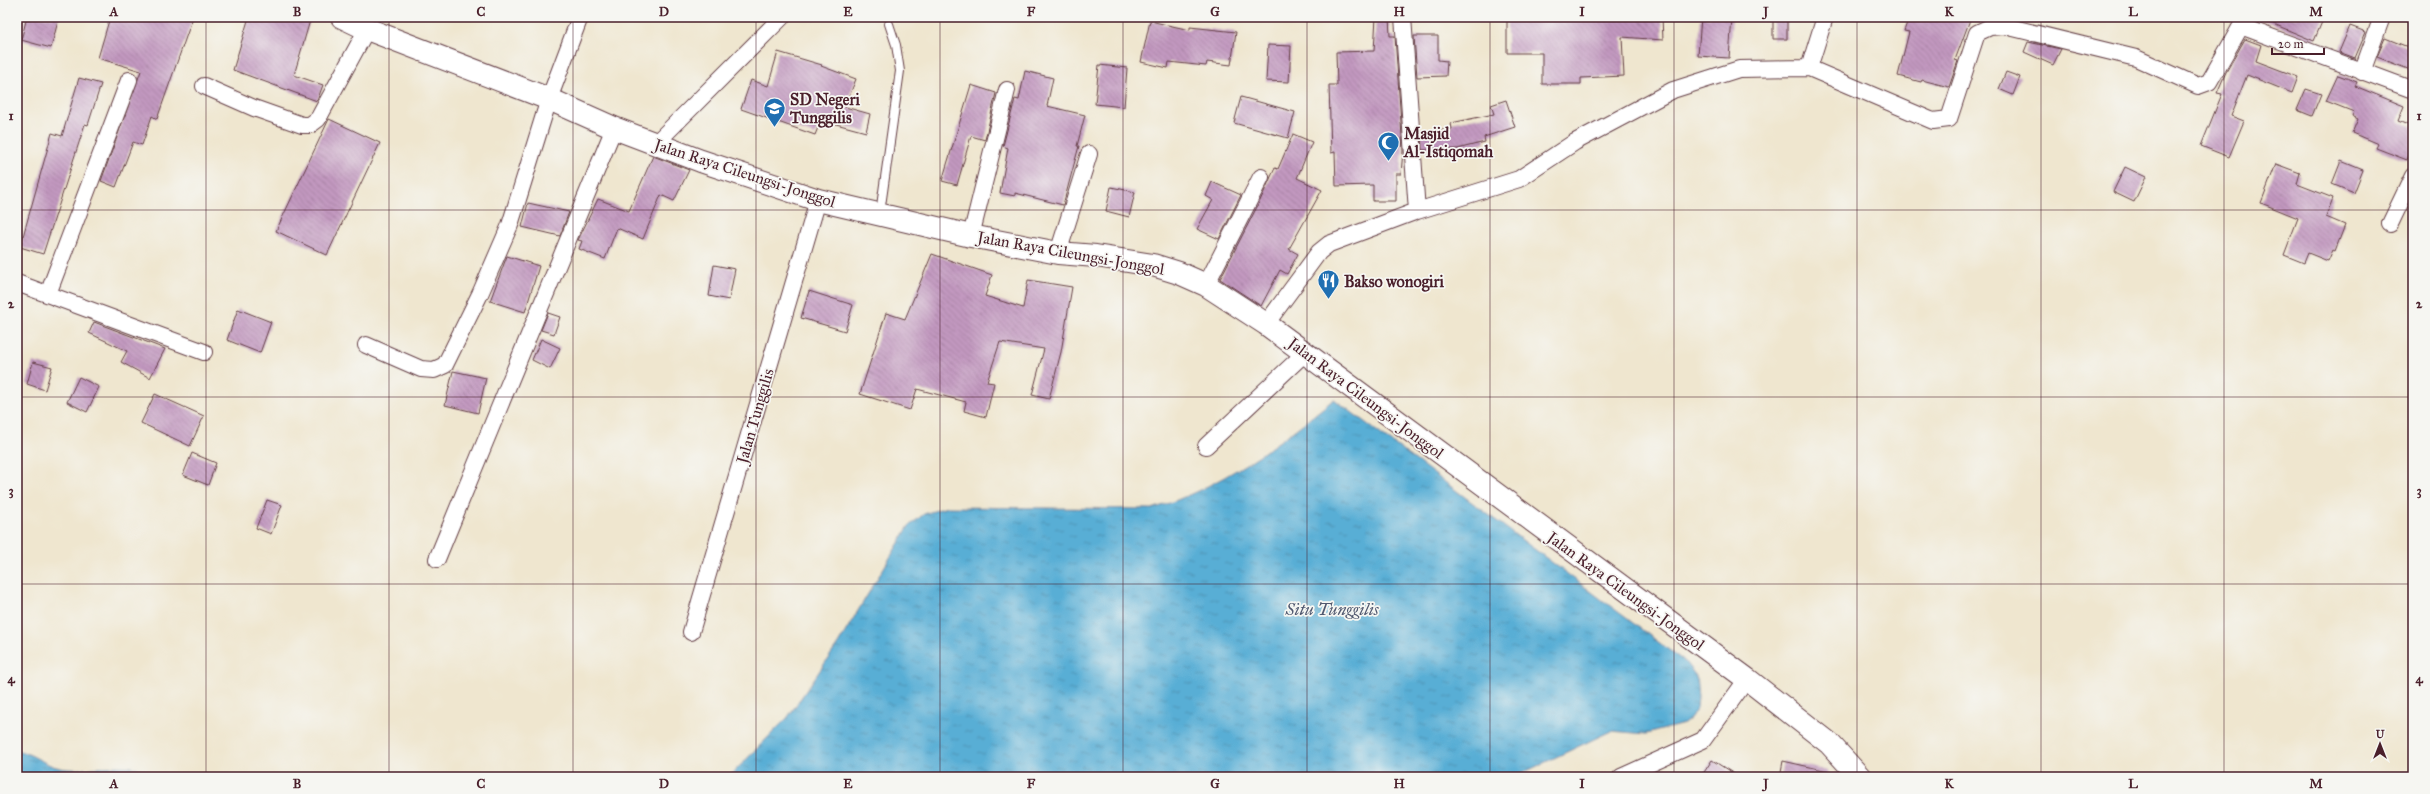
<svg xmlns="http://www.w3.org/2000/svg" width="2430" height="794" font-family="'IM FELL Great Primer',serif">
  <style>
    .water { fill: url(#water-ripples); stroke: #526680 }
    .building { fill: url(#building-back-hatch) }
    .lines { fill: none; stroke-linecap: round; stroke-linejoin: round }
    .lane-casing { stroke: #633d44; stroke-width: 10 }
    .street-casing { stroke: #633d44; stroke-width: 18 }
    .primary-casing { stroke: #633d44; stroke-width: 24 }
    .lane { stroke: #fff; stroke-width: 8 }
    .street { stroke: #fff; stroke-width: 16 }
    .primary { stroke: #fff; stroke-width: 22 }
    .grid { fill: none; stroke: #4a1f2b; stroke-width: 1; stroke-opacity: 0.55 }
    .labels { text-anchor: middle; dominant-baseline: central; stroke-width: 3.5; stroke-linejoin: round; paint-order: stroke }
    .poi-label { font-size: 16px; font-weight: bold; fill: #4a1f2b; stroke: #f6f6f2; text-anchor: start }
    .street-label { font-size: 16px; fill: #4a1f2b; stroke: #f6f6f2 }
    .water-label { font-size: 17px; font-style: italic; fill: #50586f; stroke: #f6f6f2 }
    .neatline { fill: none; stroke: #4a1f2b; stroke-width: 1.5 }
    .grid-label { font-size: 13px; text-anchor: middle; font-weight: bold; fill: #4a1f2b }
  </style>
  <defs>
    <pattern id="water-ripples" width="26" height="14" patternUnits="userSpaceOnUse"><rect width="26" height="14" fill="#59aed5"/><path d="M2 4q2-2 4 0t4 0M15 11q2-2 4 0t4 0" fill="none" stroke="#4c8dad"/></pattern>
    <pattern id="building-back-hatch" width="6" height="6" patternUnits="userSpaceOnUse"><rect width="6" height="6" fill="#c299c0"/><path d="M-1 5l2 2M0 0l6 6M5-1l2 2" fill="none" stroke="#a07c9c"/></pattern>
  </defs>
  <rect width="100%" height="100%" fill="#f6f6f2"/>
  <filter id="ink" filterUnits="userSpaceOnUse"><feTurbulence type="fractalNoise" baseFrequency=".025" numOctaves="2"/><feDisplacementMap in="SourceGraphic" scale="8" xChannelSelector="R" yChannelSelector="G"/><feConvolveMatrix kernelMatrix="1 2 1 2 8 2 1 2 1" color-interpolation-filters="sRGB"/></filter>
  <filter id="wash" filterUnits="userSpaceOnUse"><feTurbulence type="fractalNoise" baseFrequency=".012" numOctaves="4" result="noise"/><feDisplacementMap in="SourceGraphic" scale="16" xChannelSelector="R" yChannelSelector="G"/><feGaussianBlur stdDeviation="0.9" result="paint"/><feColorMatrix in="noise" values="0 0 0 0 0 0 0 0 0 0 0 0 0 0 0 0 0 1.4 0 .05"/><feComposite in="paint" operator="in"/></filter>
  <g filter="url(#wash)">
    <rect width="100%" height="100%" fill="#efe6cf"/>
    <path class="water" d="M1334 399 1685 662 1696 676 1698 697 1697 708 1691 718 1684 724 1646 734 1611 731 1514 777H729L788 717 838 644 909 526 924 514 947 507 1152 509C1220 488 1280 443 1334 399Z
      M17 751C33 753 44 765 60 768 92 774 127 755 156 777H17Z"/>
    <g id="blocks">
      <path class="building" d="M27 17H59L51 48 21 40Z
        M110 17H193L157 119 152 116 142 145 133 142 116 187 101 181 141 71 98 58Z
        M249 17H311L294 75 323 85 317 101 233 70Z
        M1376 17H1389L1390 36H1395L1403 151 1401 174H1396V201H1373V185L1336 186 1335 152 1331 153 1329 85H1337L1336 52 1374 51Z
        M1507 17H1662L1663 40 1622 37 1624 76 1581 78V84H1542V53H1507Z
        M1701 17H1732L1729 58 1698 56Z
        M1773 17H1787V39H1773Z
        M1909 17H1971L1955 60 1958 61 1949 87 1922 80 1921 82 1898 76 1909 32 1904 31Z
        M2257 17H2324L2314 41Z
        M1150 21 1190 30V27L1236 32 1231 65 1207 62 1206 66 1169 62 1168 68 1141 62Z
        M2350 26 2366 32 2355 58 2339 52Z
        M1414 36H1438V60L1447 61 1446 76 1417 77Z
        M2385 38 2413 49V71L2377 57Z
        M2245 39 2261 45 2256 61 2298 77 2292 93 2247 75 2231 116 2244 121 2229 157 2201 146 2222 94 2217 93 2226 72Z
        M2028 42 2061 49 2053 65 2024 52Z
        M1268 45 1291 46 1289 82 1266 81Z
        M778 52 822 65 821 66 856 79 845 107 870 114 866 132 821 120 815 135 741 109 751 80 768 86Z
        M1099 65 1127 68 1124 107 1095 104Z
        M1025 71 1053 78 1047 106 1085 115 1077 146H1079L1063 205 1015 193V196L1000 193 1008 148 1003 146 1015 99 1019 100Z
        M2006 72 2020 77 2013 95 1999 89Z
        M2338 75 2357 82 2355 86 2404 106 2398 121 2413 127V145L2407 160 2376 148 2378 144 2352 133 2358 119 2352 116 2354 112 2326 101Z
        M79 78 101 84 88 125 85 124 43 254 20 247 52 133 62 136Z
        M971 85 996 93 985 140 971 136 957 185 942 181Z
        M2306 89 2321 94 2312 116 2297 110Z
        M1241 97 1295 112 1288 138 1234 123Z
        M1506 100 1515 127 1484 137 1485 142 1457 149 1422 150 1421 132 1452 129 1451 123 1494 114 1491 105Z
        M329 119 380 143 327 255 276 231Z
        M1293 134 1312 142 1297 178 1322 190 1289 249 1298 254 1287 274 1280 270 1261 306 1220 279 1259 203 1275 168 1278 169Z
        M653 156 689 170 674 201 661 195 643 239 617 228 605 259 579 249 582 241 578 240 598 199 629 211Z
        M2341 161 2363 170 2354 193 2332 184Z
        M2276 164 2300 173 2297 184 2333 198 2326 217 2345 225 2335 251 2333 250 2328 261 2308 253 2304 263 2284 255 2298 218 2261 203Z
        M2125 167 2146 177 2134 202 2113 192Z
        M1212 182 1241 195 1219 239 1197 229 1213 200 1206 196Z
        M1111 187 1135 192 1129 217 1106 211Z
        M528 203 569 212 560 236 522 227Z
        M932 254 992 275 985 296 1023 308 1028 280 1072 287 1061 352 1049 399 1032 395 1044 349 1000 342 987 382 994 383 986 417 964 411 966 402 917 389 910 410 860 394 886 313 905 319Z
        M507 256 539 266 525 312 490 301Z
        M714 265 735 269 729 300 709 296Z
        M809 291 853 305 845 331 801 318Z
        M238 309 271 322 260 353 227 340Z
        M548 313 560 317 554 334 541 330Z
        M94 322 165 349 150 378 121 362 127 351 89 333Z
        M541 339 560 348 550 369 532 360Z
        M33 362 52 367 45 390 27 384Z
        M453 371 486 378 478 413 445 405Z
        M79 377 99 387 87 412 67 402Z
        M155 394 204 416 190 446 141 423Z
        M192 453 216 463 208 485 183 475Z
        M267 500 282 505 271 534 256 528Z
        M1712 760 1739 777H1701Z
        M1783 761 1828 771V777H1780Z"/>
    </g>
  </g>
  <g filter="url(#ink)">
    <use href="#blocks" fill-opacity="0" stroke="#633d44" stroke-width="1"/>
    <g class="lines">
      <defs>
        <path id="lane" d="M880 213 900 71 896 45 889 24"/>
        <path id="street" d="M1403 17 1417 211
          M1809 68 1825 17
          M2362 72 2382 17
          M204 86 254 108 302 125H310L318 119 367 29
          M656 143 782 17
          M2390 224 2413 176
          M971 236 1007 90
          M1058 253 1089 154
          M17 283 204 352
          M1206 285 1261 177
          M48 294 129 80
          M1266 324 1319 252 1329 244 1417 211 1519 179 1575 142 1673 90 1739 69 1809 68 1933 121 1949 119 1977 33 1990 27 2005 26 2136 58 2198 86 2209 82 2241 26 2413 90
          M366 345 421 369 434 370 445 365 480 294 510 225 549 99 580 17
          M1206 446 1305 353
          M437 559 614 128
          M691 632 818 200
          M1621 777 1703 740 1747 679"/>
        <path id="primary" d="M342 17 367 29 549 99 614 128 701 161 818 200 971 236 1058 253 1096 256 1153 265 1179 273 1206 285 1266 324 1747 679 1829 743 1860 777"/>
      </defs>
      <use href="#lane" class="lane-casing"/>
      <use href="#street" class="street-casing"/>
      <use href="#primary" class="primary-casing"/>
      <use href="#lane" class="lane"/>
      <use href="#street" class="street"/>
      <use href="#primary" class="primary"/>
    </g>
  </g>
  <path class="grid" d="M206 17V777M389 17V777M573 17V777M756 17V777M940 17V777M1123 17V777M1307 17V777M1490 17V777M1674 17V777M1857 17V777M2041 17V777M2224 17V777M17 210H2413M17 397H2413M17 584H2413"/>
  <defs>
    <symbol id="school-pin" viewBox="-11 -11 22 30"><path d="M0 17L-7.5 6A9.5 9.5 0 1 1 7.5 6Z" fill="#1f6fb2" stroke="#f6f6f2"/><path d="M0-5L7-2L0 1L-7-2ZM-4 1L0 2.5L4 1V4Q0 6-4 4Z" fill="#fff"/></symbol>
    <symbol id="mosque-pin" viewBox="-11 -11 22 30"><path d="M0 17L-7.5 6A9.5 9.5 0 1 1 7.5 6Z" fill="#1f6fb2" stroke="#f6f6f2"/><path d="M3.5-4.9A6 6 0 1 0 3.5 4.9A5 5 0 1 1 3.5-4.9Z" fill="#fff"/></symbol>
    <symbol id="restaurant-pin" viewBox="-11 -11 22 30"><path d="M0 17L-7.5 6A9.5 9.5 0 1 1 7.5 6Z" fill="#1f6fb2" stroke="#f6f6f2"/><path d="M-5-6h1v4h1v-4h1v4h1v-4h1v5L-1.5 .5V6h-2V.5L-5-1ZM5-6V6H3V1.5H1.5Q1.5-4 5-6Z" fill="#fff"/></symbol>
  </defs>
  <g fill-rule="evenodd">
    <use href="#school-pin" x="762" y="96" width="25" height="34"/>
    <use href="#mosque-pin" x="1376" y="130" width="25" height="34"/>
    <use href="#restaurant-pin" x="1316" y="268" width="25" height="34"/>
  </g>
  <g class="labels">
    <g class="poi-label">
      <text x="790" y="99">SD Negeri<tspan x="790" dy="18">Tunggilis</tspan></text>
      <text x="1404" y="133">Masjid<tspan x="1404" dy="18">Al-Istiqomah</tspan></text>
      <text x="1344" y="281">Bakso wonogiri</text>
    </g>
    <g class="street-label">
      <text transform="translate(745 173) rotate(18)">Jalan Raya Cileungsi-Jonggol</text>
      <text transform="translate(1071 253) rotate(10)">Jalan Raya Cileungsi-Jonggol</text>
      <text transform="translate(1366 398) rotate(37)">Jalan Raya Cileungsi-Jonggol</text>
      <text transform="translate(755 416) rotate(-74)">Jalan Tunggilis</text>
      <text transform="translate(1626 591) rotate(36)">Jalan Raya Cileungsi-Jonggol</text>
    </g>
    <g class="water-label">
      <text x="1332" y="609">Situ Tunggilis</text>
    </g>
  </g>
  <rect width="2430" height="794" fill="none" stroke="#f6f6f2" stroke-width="44"/>
  <g transform="translate(2380 744)" stroke="#f6f6f2" stroke-width="3" paint-order="stroke">
  <path d="M0-3L7 15L0 10L-7 15Z" fill="#4a1f2b"/>
  <text y="-6" font-size="11" font-weight="bold" text-anchor="middle" fill="#4a1f2b">U</text>
  </g>
  <path d="M2272 48v6h52v-6" fill="none" stroke="#4a1f2b" stroke-width="2"/>
  <text x="2278" y="48" font-size="12" fill="#4a1f2b" stroke="#f6f6f2" stroke-width="3" paint-order="stroke">20 m</text>
  <rect x="22" y="22" width="2386" height="750" class="neatline"/>
  <g class="grid-label">
    <text x="114" y="16">A</text>
    <text x="297" y="16">B</text>
    <text x="481" y="16">C</text>
    <text x="664" y="16">D</text>
    <text x="848" y="16">E</text>
    <text x="1031" y="16">F</text>
    <text x="1215" y="16">G</text>
    <text x="1399" y="16">H</text>
    <text x="1582" y="16">I</text>
    <text x="1766" y="16">J</text>
    <text x="1949" y="16">K</text>
    <text x="2133" y="16">L</text>
    <text x="2316" y="16">M</text>
    <text x="11" y="120">1</text>
    <text x="2419" y="120">1</text>
    <text x="11" y="308">2</text>
    <text x="2419" y="308">2</text>
    <text x="11" y="495">3</text>
    <text x="2419" y="495">3</text>
    <text x="11" y="683">4</text>
    <text x="2419" y="683">4</text>
    <text x="114" y="788">A</text>
    <text x="297" y="788">B</text>
    <text x="481" y="788">C</text>
    <text x="664" y="788">D</text>
    <text x="848" y="788">E</text>
    <text x="1031" y="788">F</text>
    <text x="1215" y="788">G</text>
    <text x="1399" y="788">H</text>
    <text x="1582" y="788">I</text>
    <text x="1766" y="788">J</text>
    <text x="1949" y="788">K</text>
    <text x="2133" y="788">L</text>
    <text x="2316" y="788">M</text>
  </g>
</svg>
